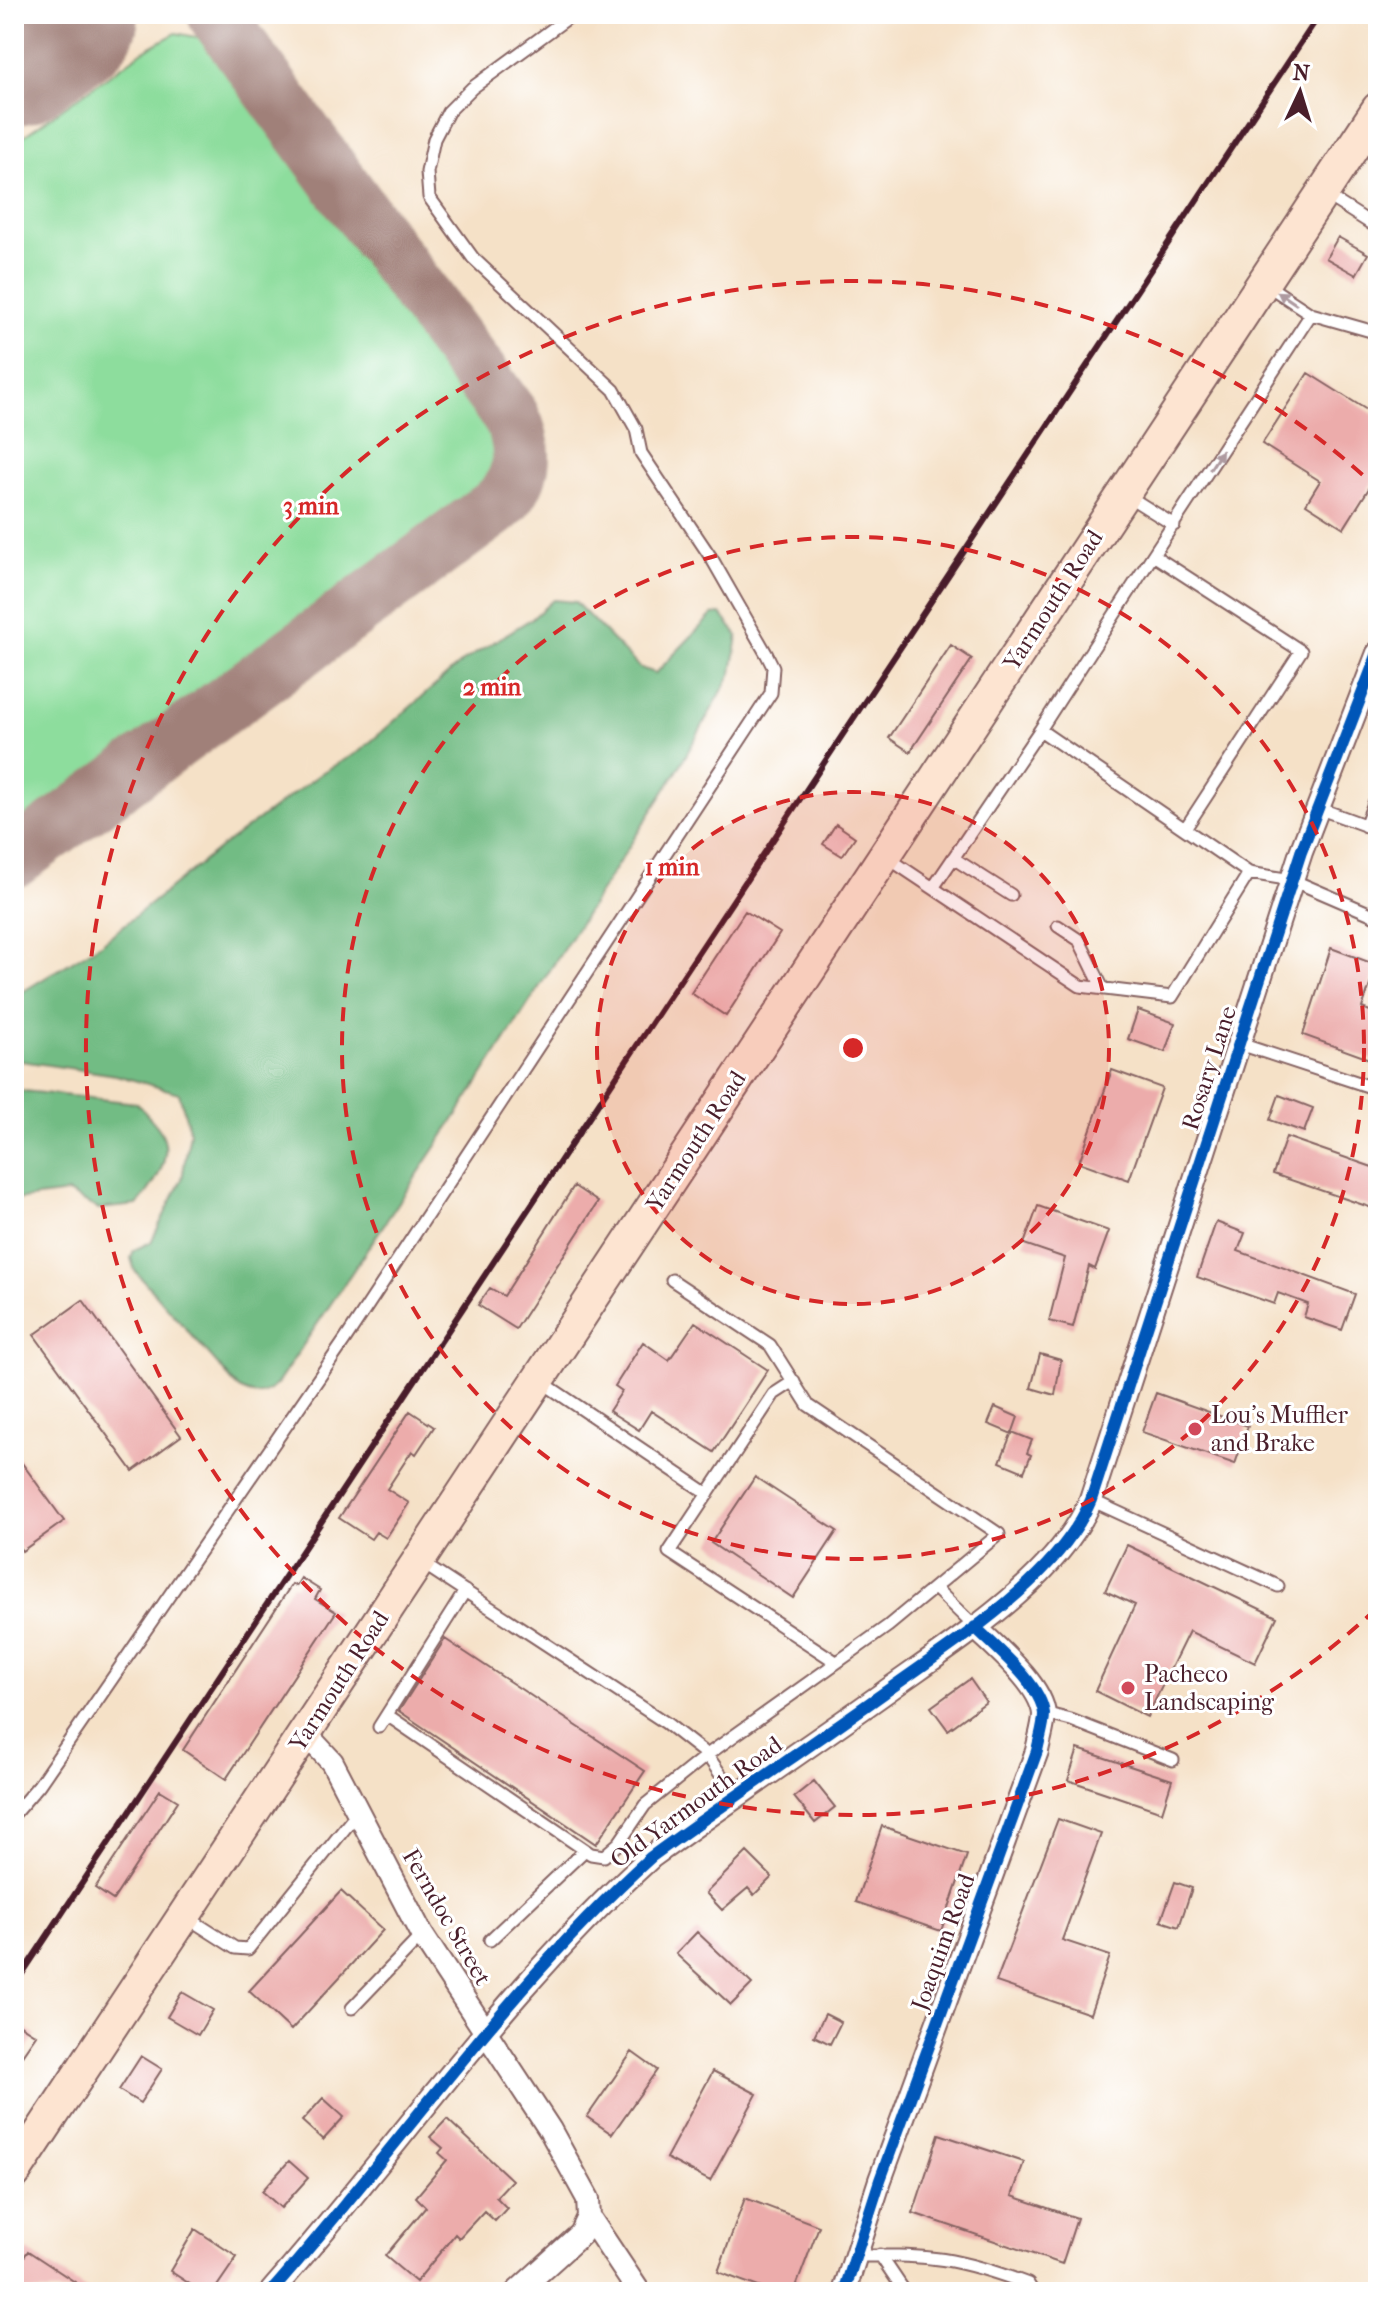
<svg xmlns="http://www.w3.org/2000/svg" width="1392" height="2306" font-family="'IM FELL French Canon',serif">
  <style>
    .green { fill: #8ddd9d; stroke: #6c7e64; stroke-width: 2 }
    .forest { fill: #72bc84; stroke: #5e6e58; stroke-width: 2 }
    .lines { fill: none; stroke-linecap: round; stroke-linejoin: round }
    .taxiway { stroke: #a08079; stroke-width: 58 }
    .runway { stroke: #a08079; stroke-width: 144 }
    .building { fill: #ecacab }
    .lane-casing { stroke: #866362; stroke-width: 15 }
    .street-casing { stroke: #866362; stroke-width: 26 }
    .secondary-casing { stroke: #866362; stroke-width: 36 }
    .lane { stroke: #fff; stroke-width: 11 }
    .street { stroke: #fff; stroke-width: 22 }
    .secondary { stroke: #fde4d1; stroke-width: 32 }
    .rail { stroke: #4a1f2b; stroke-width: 6 }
    .cycleway-casing { stroke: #fff; stroke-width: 17 }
    .cycleway { stroke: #0057b8; stroke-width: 12 }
    .oneway { fill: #ae9aa0 }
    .ring { fill: none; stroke: #d62828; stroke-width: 4; stroke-dasharray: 14 10 }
    .poi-dot { fill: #d1495b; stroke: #fff; stroke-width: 3 }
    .labels { text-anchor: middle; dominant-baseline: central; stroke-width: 6; stroke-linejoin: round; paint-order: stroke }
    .street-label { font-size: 24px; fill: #4a1f2b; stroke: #fff }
    .poi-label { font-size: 24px; fill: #4a1f2b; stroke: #fff; text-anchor: start }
    .centre { fill: #d62828; stroke: #fff; stroke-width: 4 }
    .ring-label { font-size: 24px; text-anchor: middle; font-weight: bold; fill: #d62828; stroke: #fff; stroke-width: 6; stroke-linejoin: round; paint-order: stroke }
  </style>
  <rect width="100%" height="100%" fill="#fff"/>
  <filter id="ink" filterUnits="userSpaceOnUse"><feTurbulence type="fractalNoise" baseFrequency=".0125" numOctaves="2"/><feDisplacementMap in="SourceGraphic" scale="16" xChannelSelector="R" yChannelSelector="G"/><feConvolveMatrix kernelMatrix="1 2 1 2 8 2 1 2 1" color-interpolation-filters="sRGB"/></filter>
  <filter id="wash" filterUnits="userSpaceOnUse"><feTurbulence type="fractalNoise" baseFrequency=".006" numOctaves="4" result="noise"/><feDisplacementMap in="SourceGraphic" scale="32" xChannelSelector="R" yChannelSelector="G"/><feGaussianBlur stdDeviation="1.8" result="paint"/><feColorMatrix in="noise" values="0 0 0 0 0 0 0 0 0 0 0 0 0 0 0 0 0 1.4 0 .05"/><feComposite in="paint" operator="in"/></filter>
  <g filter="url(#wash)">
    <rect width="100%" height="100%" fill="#f5e1c7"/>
    <path class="green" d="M176 33 205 39 235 74 495 427C510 464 494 481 467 505L14 837V143L143 51Z"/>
    <path class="forest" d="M553 600 575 602 640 668 656 673 712 615 721 614 738 636 732 673 676 773 458 1114 277 1384C263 1397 255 1397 239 1389L135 1271 131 1258 134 1250 151 1242 182 1179 190 1132 179 1093 116 1075 14 1060V997L102 943 221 847 323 772 360 751 462 662 534 617Z
      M14 1090 137 1103C144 1113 157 1123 162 1134 174 1159 152 1188 137 1205L98 1209 68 1193 14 1200Z"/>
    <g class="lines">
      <path class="taxiway" d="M14 859 494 508C524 483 528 450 511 417L216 14"/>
      <path class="runway" d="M14 53 67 14"/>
    </g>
    <g id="blocks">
      <path class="building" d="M1338 237 1368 254 1356 275 1326 258Z
        M1308 373 1378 417V474L1344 528 1306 504 1320 481 1262 444Z
        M951 645 972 659 910 752 889 738Z
        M836 824 855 837 842 856 823 844Z
        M745 911 780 933 726 1016 691 993Z
        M1331 948 1377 965 1362 1008 1378 1014V1043L1372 1060 1303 1035Z
        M1138 1010 1175 1023 1165 1052 1128 1039Z
        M1112 1070 1162 1088 1129 1180 1079 1162Z
        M1279 1095 1313 1108 1304 1132 1270 1120Z
        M1286 1137 1378 1169V1210L1273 1174Z
        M574 1186 598 1202 516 1329 478 1305 490 1288 504 1296Z
        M1038 1206 1109 1231 1095 1269 1089 1266 1073 1327 1049 1321 1065 1258 1024 1244Z
        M1216 1222 1245 1233 1238 1251 1355 1294 1342 1330 1304 1317 1308 1304 1278 1293 1274 1304 1197 1277Z
        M83 1300 181 1436 133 1471 34 1335Z
        M695 1322 768 1370 714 1452 651 1411 639 1430 609 1411 622 1391 615 1386 643 1342 669 1360Z
        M1040 1354 1061 1360 1055 1395 1031 1388Z
        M1156 1393 1248 1426 1235 1464 1142 1432Z
        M995 1407 1018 1417 1012 1434 988 1424Z
        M410 1411 434 1427 416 1454 412 1451 387 1489 409 1503 386 1538 376 1532 371 1539 339 1518Z
        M1012 1432 1032 1440 1027 1453 1031 1455 1024 1472 1000 1462Z
        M14 1452 64 1521 22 1551 14 1540Z
        M755 1477 837 1531 793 1598 711 1543Z
        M1127 1545 1277 1617 1255 1663 1189 1631 1147 1717 1095 1691 1135 1605 1105 1591Z
        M301 1578 320 1590 315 1599 336 1612 226 1779 183 1750 292 1584 296 1586Z
        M445 1639 645 1771 596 1844 399 1711Z
        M970 1679 986 1702 948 1730 931 1707Z
        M1078 1749 1172 1780 1162 1812 1068 1780Z
        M814 1781 835 1807 815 1823 794 1797Z
        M160 1790 178 1801 113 1900 95 1888Z
        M1058 1819 1101 1834 1062 1940 1110 1956 1090 2014 996 1982Z
        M882 1826 967 1855 941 1931 856 1902Z
        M747 1852 772 1877 754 1895 748 1888 722 1910 706 1893Z
        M1175 1882 1192 1888 1179 1927 1161 1921Z
        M341 1891 383 1930 291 2030 249 1991Z
        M697 1932 752 1984 731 2005 676 1954Z
        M182 1992 213 2010 198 2035 167 2017Z
        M825 2014 841 2022 830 2044 814 2036Z
        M14 2021 36 2035 14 2067Z
        M632 2052 657 2070 612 2134 587 2117Z
        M141 2056 162 2069 140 2103 119 2090Z
        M713 2071 757 2094 710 2181 666 2158Z
        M323 2098 344 2117 323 2140 302 2121Z
        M447 2119 512 2180 496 2197 507 2208 495 2221 484 2211 459 2238 455 2234 416 2282 385 2256 426 2207 416 2197 447 2160 439 2153 443 2148 430 2137Z
        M939 2134 1024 2162 1012 2196 1077 2218 1062 2264 913 2213Z
        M289 2161 308 2178 281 2208 262 2191Z
        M745 2198 819 2226 794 2292H772L718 2272Z
        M195 2229 237 2257 213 2292H202L170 2271Z
        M28 2251 90 2292H14V2272Z"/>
    </g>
  </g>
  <g filter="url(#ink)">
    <use href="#blocks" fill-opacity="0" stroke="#866362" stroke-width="2"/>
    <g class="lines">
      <defs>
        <path id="lane" d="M1326 195 1378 228
          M1267 285 1311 314 1378 333
          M1128 496 1174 525
          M1153 555 1311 314
          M1040 730 1153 555 1301 651 1185 829
          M1318 808 1378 830
          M1365 826 1378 793
          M888 858 1080 986 1172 997 1249 873 1040 730 933 888
          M953 858 1011 895
          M1249 873 1292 880 1378 917
          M1058 926 1079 940 1103 989
          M1240 1044 1371 1087 1378 1083
          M539 1380 708 1494
          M794 1381 774 1394 669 1552 836 1662
          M1091 1500 1278 1586
          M422 1563 666 1723 707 1755 737 1798
          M936 1589 975 1627
          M1044 1713 1071 1720 1173 1760
          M387 1715 591 1854 604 1856 619 1843 645 1805 707 1755 888 1626 999 1534 808 1405 770 1345 672 1280
          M379 1727 465 1591
          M14 1814 39 1785 345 1340 771 693 773 667 767 655 712 559 641 453 636 429 614 390 473 258 429 197 427 172 434 139 448 112 472 88 573 14
          M185 1916 235 1948 248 1949 358 1812
          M490 1940 585 1850
          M352 2008 422 1935
          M880 2255 905 2292
          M855 2256C928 2254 959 2258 1028 2284L1033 2292"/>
        <path id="street" d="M305 1733 332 1762 422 1935 550 2130 588 2199 589 2217 639 2292
          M271 2292C398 2148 508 1986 651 1857 728 1801 807 1748 884 1693 953 1643 1057 1580 1091 1500L1301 852 1378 653
          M517 2292 581 2234 589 2217
          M844 2292 880 2180 1037 1751C1039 1740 1044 1725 1044 1714 1041 1684 995 1647 975 1627"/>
        <path id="secondary" d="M14 2173 1378 109"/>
      </defs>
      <use href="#lane" class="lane-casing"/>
      <use href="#street" class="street-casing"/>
      <use href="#secondary" class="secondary-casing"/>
      <use href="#lane" class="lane"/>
      <use href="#street" class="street"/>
      <use href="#secondary" class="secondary"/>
      <path class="rail" d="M14 1986 1320 14"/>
      <defs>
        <path id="cycleway" d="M271 2292C398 2148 508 1986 651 1857 728 1801 807 1748 884 1693 953 1643 1057 1580 1091 1500L1301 852 1378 653
          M844 2292 880 2180 1037 1751C1039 1740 1044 1725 1044 1714 1041 1684 995 1647 975 1627"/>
      </defs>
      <use href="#cycleway" class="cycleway-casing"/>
      <use href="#cycleway" class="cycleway"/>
    </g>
    <defs><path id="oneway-solid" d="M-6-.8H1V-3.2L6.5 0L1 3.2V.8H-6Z" transform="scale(2)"/></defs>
    <g class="oneway">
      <use href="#oneway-solid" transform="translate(1287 298) rotate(-146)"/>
      <use href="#oneway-solid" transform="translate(1216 460) rotate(-57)"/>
    </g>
  </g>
  <circle cx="853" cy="1048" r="256" fill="#d62828" fill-opacity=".12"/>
  <g class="ring">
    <circle cx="853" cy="1048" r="256"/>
    <circle cx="853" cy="1048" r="511"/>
    <path d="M1376 1609A767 767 0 1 1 1376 487"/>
  </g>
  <g class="poi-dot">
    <circle cx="1195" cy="1429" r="8"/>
    <circle cx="1128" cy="1688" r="8"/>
  </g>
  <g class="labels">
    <g class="street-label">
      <text transform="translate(1053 600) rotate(-57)">Yarmouth Road</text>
      <text transform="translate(1209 1068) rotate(-72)">Rosary Lane</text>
      <text transform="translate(696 1141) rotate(-57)">Yarmouth Road</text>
      <text transform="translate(339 1681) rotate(-57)">Yarmouth Road</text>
      <text transform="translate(696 1802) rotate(-36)">Old Yarmouth Road</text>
      <text transform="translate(447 1917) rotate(60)">Ferndoc Street</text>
      <text transform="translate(943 1942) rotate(-70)">Joaquim Road</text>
    </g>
    <g class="poi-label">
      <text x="1211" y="1415">Lou's Muffler<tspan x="1211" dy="28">and Brake</tspan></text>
      <text x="1144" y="1674">Pacheco<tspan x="1144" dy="28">Landscaping</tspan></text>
    </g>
  </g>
  <circle cx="853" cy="1048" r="12" class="centre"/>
  <g class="ring-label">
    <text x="311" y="514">3 min</text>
    <text x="492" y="695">2 min</text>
    <text x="672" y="875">1 min</text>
  </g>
  <rect width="1392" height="2306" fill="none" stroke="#fff" stroke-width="48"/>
  <g transform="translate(1300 92) rotate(4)" stroke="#ffffff" stroke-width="6" paint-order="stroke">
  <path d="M0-6L14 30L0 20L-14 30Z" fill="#4a1f2b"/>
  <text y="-12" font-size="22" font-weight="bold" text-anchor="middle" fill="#4a1f2b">N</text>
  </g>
</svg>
